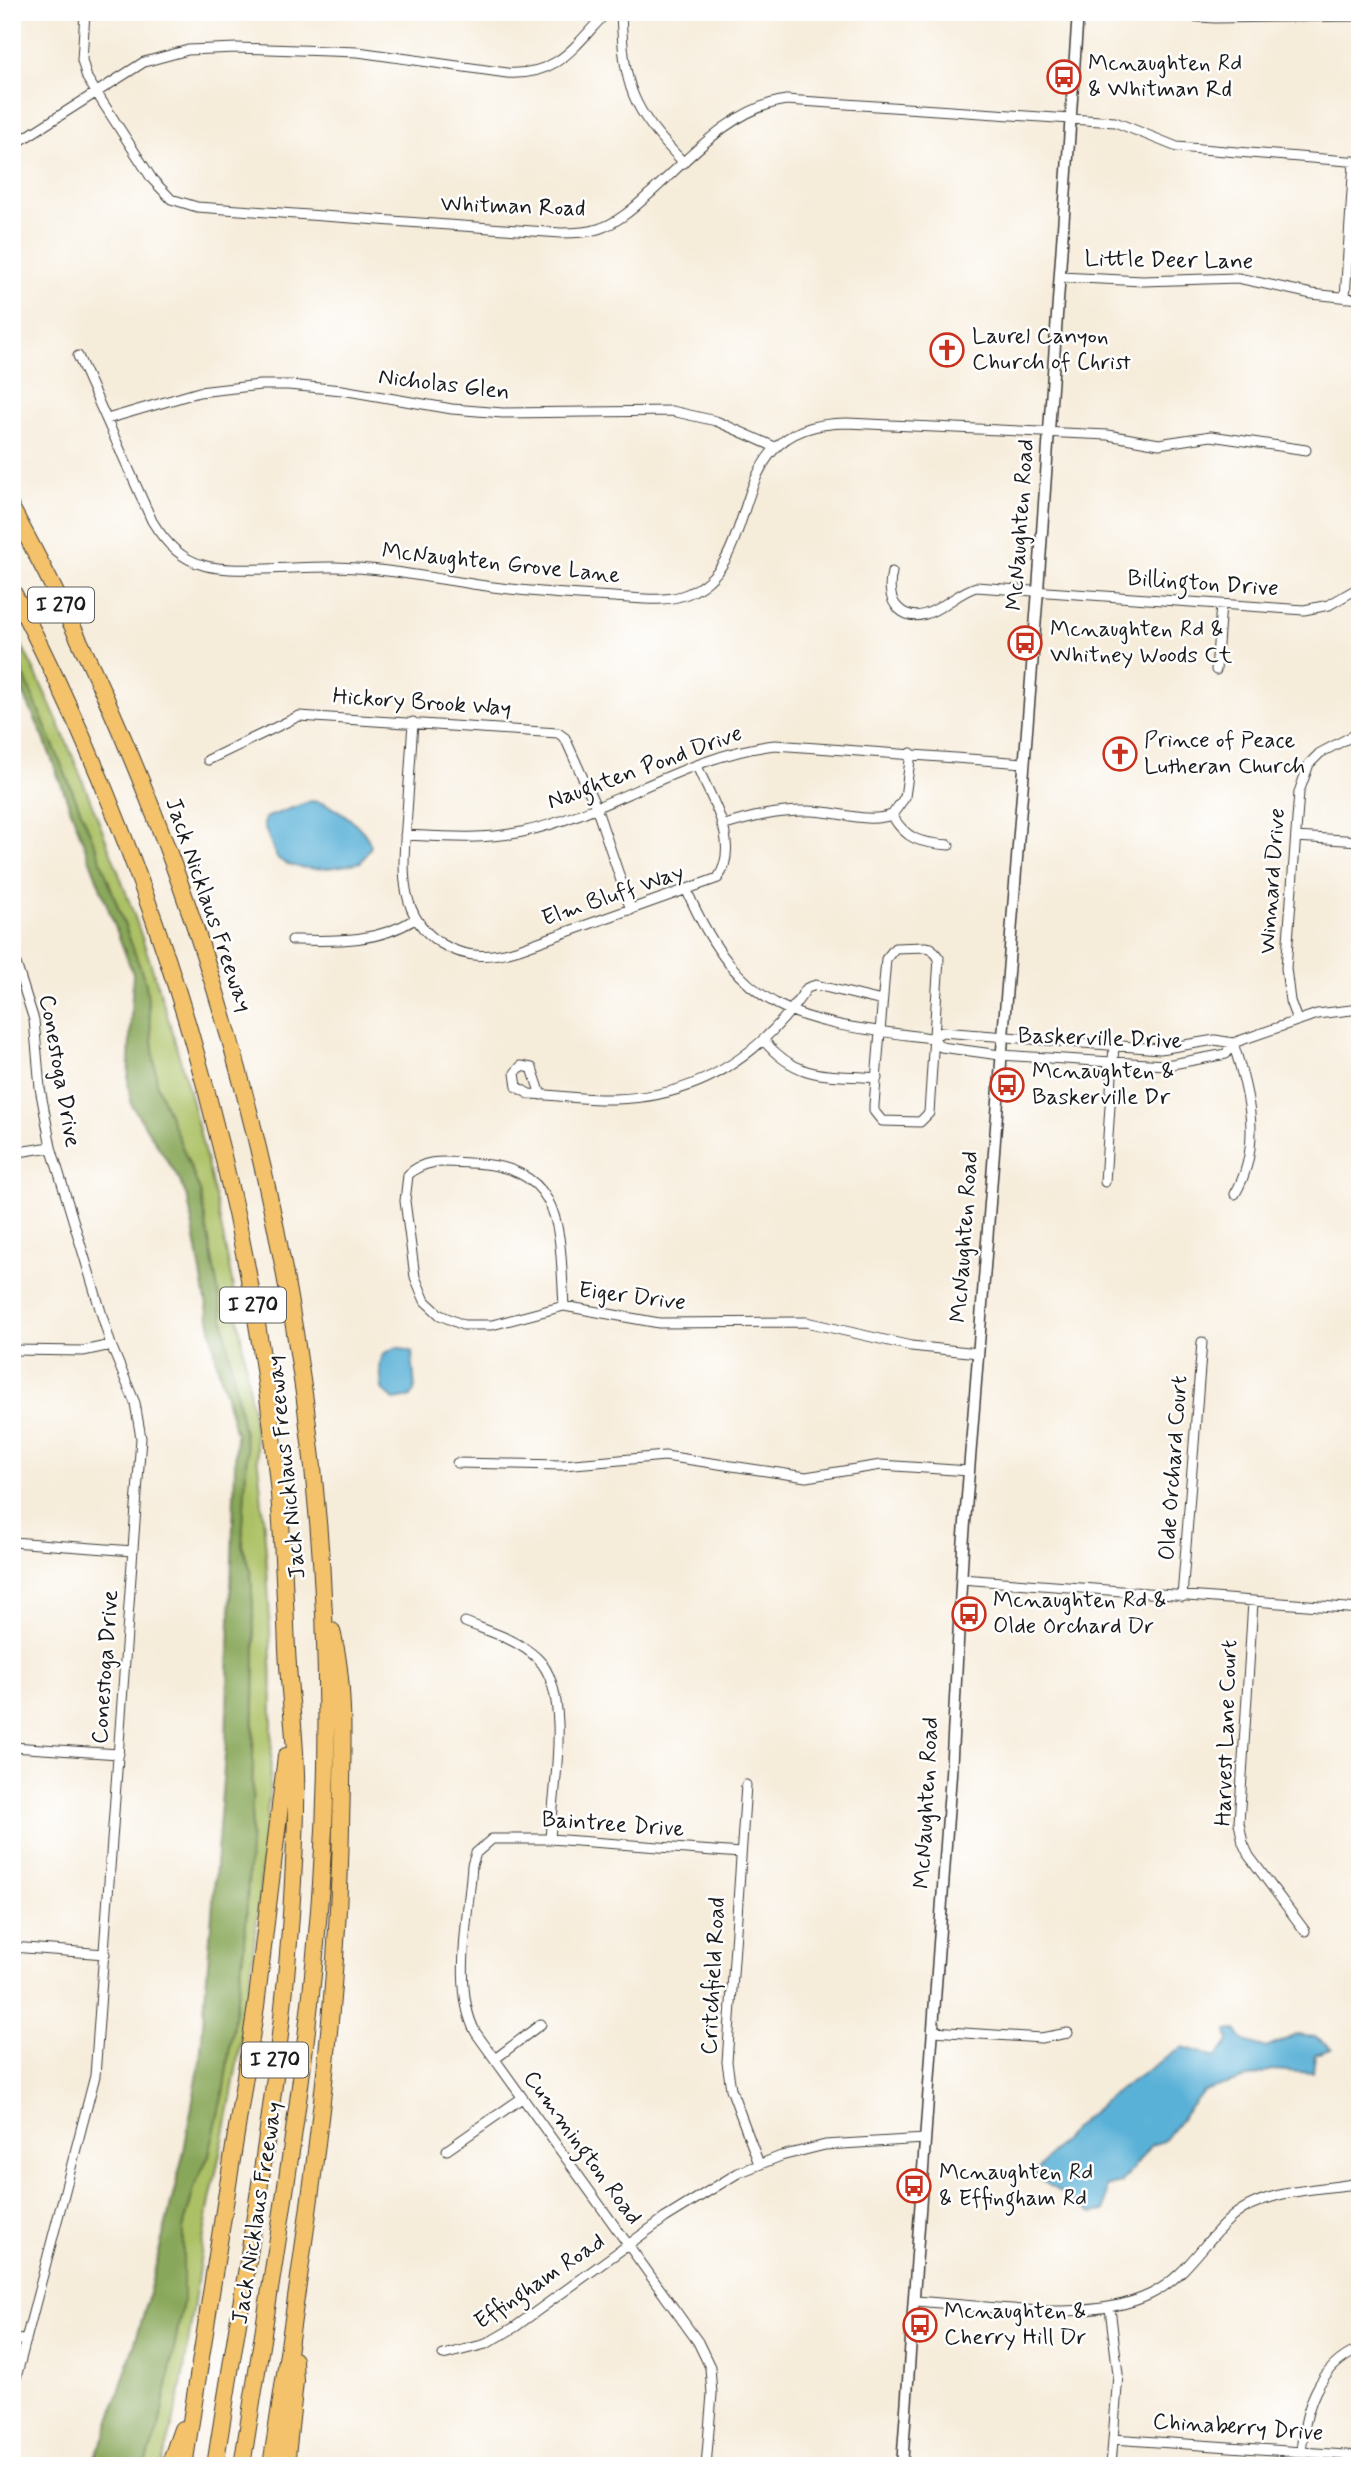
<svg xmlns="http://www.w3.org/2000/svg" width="1372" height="2478" font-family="Mynerve,sans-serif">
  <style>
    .green { fill: #acc165; stroke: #646e40; stroke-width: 2 }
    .forest { fill: #89a75a; stroke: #52623b; stroke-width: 2 }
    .water { fill: #5ab1d7; stroke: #3b667a; stroke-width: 2 }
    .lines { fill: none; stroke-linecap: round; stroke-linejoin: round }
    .minor-casing { stroke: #3d3b38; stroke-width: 11 }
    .tertiary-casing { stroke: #3d3b38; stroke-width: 13 }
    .motorway-casing { stroke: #3d3b38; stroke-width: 18 }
    .minor { stroke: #fff; stroke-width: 9 }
    .tertiary { stroke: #fff; stroke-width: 10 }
    .motorway { stroke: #f3c26a; stroke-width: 16 }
    .labels { text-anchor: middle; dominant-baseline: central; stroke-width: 5; stroke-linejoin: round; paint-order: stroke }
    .shield { fill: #fff; stroke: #606060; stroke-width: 2 }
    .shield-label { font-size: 21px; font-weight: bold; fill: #1c1c1c }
    .poi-label { font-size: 23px; fill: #1c1c1c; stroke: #fff; text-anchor: start }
    .street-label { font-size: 23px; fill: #1c1c1c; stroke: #fff }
  </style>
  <rect width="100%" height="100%" fill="#fff"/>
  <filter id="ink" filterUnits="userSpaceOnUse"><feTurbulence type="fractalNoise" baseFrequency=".0143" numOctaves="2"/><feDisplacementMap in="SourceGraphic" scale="14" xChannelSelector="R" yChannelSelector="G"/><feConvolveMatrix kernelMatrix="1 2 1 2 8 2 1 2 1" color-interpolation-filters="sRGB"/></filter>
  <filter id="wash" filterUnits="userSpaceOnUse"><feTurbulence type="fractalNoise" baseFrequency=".00686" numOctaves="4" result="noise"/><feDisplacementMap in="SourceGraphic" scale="28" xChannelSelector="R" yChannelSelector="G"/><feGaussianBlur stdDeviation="1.57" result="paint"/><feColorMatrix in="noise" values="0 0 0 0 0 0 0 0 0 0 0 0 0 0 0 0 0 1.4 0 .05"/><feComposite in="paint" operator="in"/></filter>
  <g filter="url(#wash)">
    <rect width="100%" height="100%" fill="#f6ecda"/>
    <path class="green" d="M12 627C54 705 86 788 118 871 221 1144 272 1434 272 1725 272 1776 266 1826 261 1877 252 1978 237 2078 215 2177 193 2272 192 2372 161 2466H144L159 2427 183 2302V2229L195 2185 209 2155 224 2088 245 1942 252 1808 255 1652 251 1571 242 1545 247 1451 200 1191 157 1085 146 984 96 847 12 647Z"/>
    <path class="forest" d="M12 647 96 847 146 984 157 1085 200 1191 247 1451 242 1545 251 1571 255 1652 252 1808 245 1942 224 2088 209 2155 195 2185 183 2229V2302L159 2427 144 2466H90L105 2436 143 2317 184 2151 200 2061 226 1743 236 1434 217 1363 188 1199 179 1179 131 1104 128 1083 133 974 43 736 12 669Z"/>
    <path class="water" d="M311 801C332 802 365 826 371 846L361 862C337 868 299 875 277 858L264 826 265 818Z
      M397 1347 412 1352 415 1390 411 1397 394 1400 382 1389 380 1364 383 1354Z
      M1236 2030 1244 2041 1266 2048 1296 2035 1315 2037 1331 2049 1315 2054 1313 2073 1272 2070 1203 2091 1164 2141 1151 2145 1121 2183 1106 2187 1105 2211 1092 2213 1033 2175C1080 2115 1120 2087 1183 2047L1216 2057 1229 2042 1227 2031Z"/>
  </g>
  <g filter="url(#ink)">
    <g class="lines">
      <defs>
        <path id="minor" d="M85 12 82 60 87 78 152 179 171 199 197 207 561 233C573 233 586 233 598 229 617 223 633 209 647 196 688 160 729 109 786 100L1115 122 1177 147 1360 162
          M621 12C624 89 631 108 684 163
          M1125 12 1215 18 1360 16
          M12 146 144 62 188 50 237 48 358 52 507 73C559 76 575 45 607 12
          M1060 277 1143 281 1238 278 1312 294 1360 299
          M1345 298 1354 161
          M78 356 152 521C164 541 180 559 203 565 231 574 302 566 335 567 388 568 440 580 493 587 533 592 573 595 614 597 637 598 665 603 687 594 770 561 716 423 847 423L1108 435 1159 444 1211 436 1306 450
          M107 419 199 392 260 385H288L342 390 452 409 503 413 672 411 716 421 775 447
          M892 572C889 584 889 599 898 608 922 632 953 593 976 587L1304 610 1329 605 1360 587
          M1216 670 1221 605
          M413 722C411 753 409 783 407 813 404 860 394 915 442 944 467 959 491 958 519 949L718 878C741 843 712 801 697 766
          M208 760 299 716 558 733 565 738 596 807 631 910
          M892 815C906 840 921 843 949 845
          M722 826C751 817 779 810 810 811 838 811 865 824 892 815L905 797 911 753
          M405 835C445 837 483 840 522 832 609 813 686 755 775 745L1024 763
          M1296 837 1360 841
          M687 891C744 1021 805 1022 932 1038L942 1032 1160 1049 1215 1040 1233 1043 1317 1014 1360 1009
          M292 940C336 941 377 943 415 919
          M925 947 931 948 939 958 929 1113 920 1122 882 1121 874 1111V1105L886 959 895 948Z
          M12 951 34 1020 40 1088 51 1147 111 1345 135 1403 141 1438 95 2076 12 2393
          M1297 1020 1290 1001 1286 968 1299 792 1309 764 1320 753 1360 732
          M932 1038 941 1047 1000 1055 1112 1062 1167 1065 1226 1054 1233 1043
          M765 1042C799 1081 828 1074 877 1078
          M1233 1043C1249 1092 1263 1146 1235 1194
          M541 1095 532 1068 521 1066 515 1073 517 1087 529 1094C558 1095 586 1100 615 1099 699 1097 761 1056 807 988L816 985 882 1001
          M12 1153 51 1147
          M1105 1182 1114 1045
          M564 1306C559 1229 566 1166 469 1163 446 1162 425 1158 408 1175L405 1201 415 1277 425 1301 440 1315 463 1325H492L564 1306 659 1323 806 1322 911 1346 978 1353
          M12 1350 83 1351 111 1345
          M457 1463 563 1465 665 1456 806 1477 881 1465 969 1471
          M12 1542 133 1551
          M961 1579 1360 1609
          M1182 1597 1202 1342
          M1253 1602 1239 1823 1243 1843 1249 1856 1305 1931
          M465 1622C490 1632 517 1639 537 1658 573 1692 553 1792 550 1839
          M12 1747 119 1754
          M746 1785 727 2062 731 2089 759 2164
          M12 1947 105 1954
          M933 2031 1041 2038 1068 2033
          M495 2059 541 2024
          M447 2150 522 2098
          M914 2301C984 2305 1088 2325 1151 2294 1186 2277 1204 2241 1232 2217 1264 2189 1320 2190 1360 2183
          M1110 2308 1118 2374 1111 2466
          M12 2338 26 2341
          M443 2355 486 2344 515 2327 665 2218 738 2173 781 2156 825 2145 925 2139
          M1113 2439 1360 2456
          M1301 2452C1305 2410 1317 2366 1360 2349
          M706 2466 712 2394 710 2367 698 2342 476 2033C452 1991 469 1913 472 1865L476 1853 492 1839H550L741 1853"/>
        <path id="tertiary" d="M902 2466 951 1774 963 1548 1038 590 1078 12"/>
        <path id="motorway" d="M12 509C241 927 353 1408 321 1884 307 2079 272 2273 242 2466
          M12 590C157 868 250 1181 279 1494 283 1546 285 1597 287 1649 289 1691 295 1732 296 1774 297 1809 295 1846 293 1881 283 2077 245 2272 215 2466
          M169 2466 182 2429
          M184 2466 256 2006 286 1756
          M271 2466C303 2254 337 2042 341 1827 342 1768 347 1687 332 1631
          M286 2466 295 2381 294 2360"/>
      </defs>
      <use href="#minor" class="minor-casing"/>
      <use href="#tertiary" class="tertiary-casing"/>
      <use href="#motorway" class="motorway-casing"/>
      <use href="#minor" class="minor"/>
      <use href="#tertiary" class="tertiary"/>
      <use href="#motorway" class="motorway"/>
    </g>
  </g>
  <defs>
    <symbol id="bus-ring" viewBox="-11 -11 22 22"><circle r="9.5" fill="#fff" stroke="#c8321e" stroke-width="1.5"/><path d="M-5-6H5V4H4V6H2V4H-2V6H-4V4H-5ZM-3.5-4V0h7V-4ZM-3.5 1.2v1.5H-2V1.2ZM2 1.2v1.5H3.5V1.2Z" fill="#c8321e"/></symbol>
    <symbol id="church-ring" viewBox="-11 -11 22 22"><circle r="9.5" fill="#fff" stroke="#c8321e" stroke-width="1.5"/><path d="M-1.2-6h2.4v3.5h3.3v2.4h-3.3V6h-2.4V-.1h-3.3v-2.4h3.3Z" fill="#c8321e"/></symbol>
  </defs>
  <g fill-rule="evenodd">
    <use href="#bus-ring" x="1045" y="58" width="38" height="38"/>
    <use href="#church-ring" x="928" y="331" width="38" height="38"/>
    <use href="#bus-ring" x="1006" y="624" width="38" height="38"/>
    <use href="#church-ring" x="1101" y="735" width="38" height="38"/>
    <use href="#bus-ring" x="988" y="1066" width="38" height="38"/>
    <use href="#bus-ring" x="950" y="1595" width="38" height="38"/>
    <use href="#bus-ring" x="895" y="2167" width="38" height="38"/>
    <use href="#bus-ring" x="901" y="2306" width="38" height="38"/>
  </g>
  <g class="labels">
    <g class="shield">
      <rect x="28" y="587.5" width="66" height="35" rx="5"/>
      <rect x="220" y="1287.5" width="66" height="35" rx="5"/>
      <rect x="242" y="2042.5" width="66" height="35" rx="5"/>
    </g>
    <g class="shield-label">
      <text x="61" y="605">I 270</text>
      <text x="253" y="1305">I 270</text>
      <text x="275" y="2060">I 270</text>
    </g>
    <g class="poi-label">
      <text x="1088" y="64">Mcnaughten Rd<tspan x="1088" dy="26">&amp; Whitman Rd</tspan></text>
      <text x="972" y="337">Laurel Canyon<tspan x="972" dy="26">Church of Christ</tspan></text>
      <text x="1050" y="630">Mcnaughten Rd &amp;<tspan x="1050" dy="26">Whitney Woods Ct</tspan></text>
      <text x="1144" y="741">Prince of Peace<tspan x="1144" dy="26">Lutheran Church</tspan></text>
      <text x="1032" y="1072">Mcnaughten &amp;<tspan x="1032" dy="26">Baskerville Dr</tspan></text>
      <text x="993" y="1601">Mcnaughten Rd &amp;<tspan x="993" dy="26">Olde Orchard Dr</tspan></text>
      <text x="939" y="2173">Mcnaughten Rd<tspan x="939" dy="26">&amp; Effingham Rd</tspan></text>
      <text x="944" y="2312">Mcnaughten &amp;<tspan x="944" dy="26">Cherry Hill Dr</tspan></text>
    </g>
    <g class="street-label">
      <text transform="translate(513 207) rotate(2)">Whitman Road</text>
      <text transform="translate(1169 261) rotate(1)">Little Deer Lane</text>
      <text transform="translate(444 385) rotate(7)">Nicholas Glen</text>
      <text transform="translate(1021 525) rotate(-86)">McNaughten Road</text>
      <text transform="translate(501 564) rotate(6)">McNaughten Grove Lane</text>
      <text transform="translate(1203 584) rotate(4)">Billington Drive</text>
      <text transform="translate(422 703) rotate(4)">Hickory Brook Way</text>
      <text transform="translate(645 768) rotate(-20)">Naughten Pond Drive</text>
      <text transform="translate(1273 881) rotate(-86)">Winnard Drive</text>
      <text transform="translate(613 896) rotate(-19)">Elm Bluff Way</text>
      <text transform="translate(208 905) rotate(71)">Jack Nicklaus Freeway</text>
      <text transform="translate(1100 1039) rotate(2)">Baskerville Drive</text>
      <text transform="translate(59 1071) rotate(80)">Conestoga Drive</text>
      <text transform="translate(965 1237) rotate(-86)">McNaughten Road</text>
      <text transform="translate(632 1297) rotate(7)">Eiger Drive</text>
      <text transform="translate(287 1467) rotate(-96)">Jack Nicklaus Freeway</text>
      <text transform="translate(1174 1468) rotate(-86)">Olde Orchard Court</text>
      <text transform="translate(106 1667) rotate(-86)">Conestoga Drive</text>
      <text transform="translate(1227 1733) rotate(-88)">Harvest Lane Court</text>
      <text transform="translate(927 1803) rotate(-87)">McNaughten Road</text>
      <text transform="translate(613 1825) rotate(4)">Baintree Drive</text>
      <text transform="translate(714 1976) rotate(-87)">Critchfield Road</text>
      <text transform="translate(582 2148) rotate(54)">Cummington Road</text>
      <text transform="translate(258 2213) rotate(-81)">Jack Nicklaus Freeway</text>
      <text transform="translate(540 2282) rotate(-34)">Effingham Road</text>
      <text transform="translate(1238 2428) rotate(4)">Chinaberry Drive</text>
    </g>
  </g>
  <rect width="1372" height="2478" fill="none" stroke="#fff" stroke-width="42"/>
</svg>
